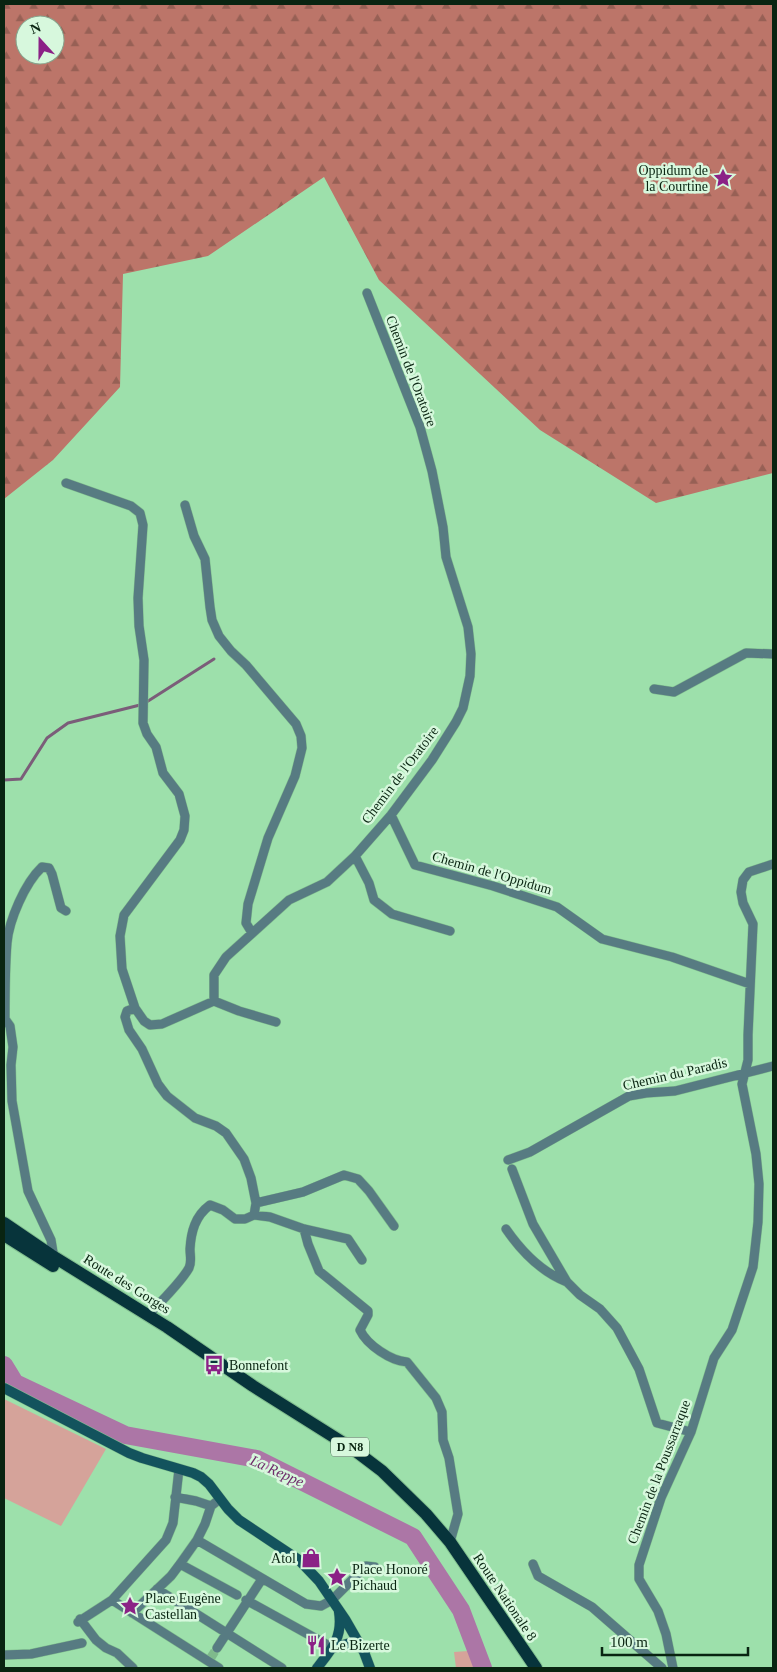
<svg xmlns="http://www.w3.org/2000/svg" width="777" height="1672" font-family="'Times New Roman',serif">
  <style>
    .green { fill: #d5a39a }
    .forest { fill: url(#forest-firs); fill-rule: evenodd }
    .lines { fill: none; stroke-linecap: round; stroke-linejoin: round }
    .stream { stroke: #7b5d79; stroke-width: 3 }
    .river { stroke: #ac76a6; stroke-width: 18 }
    .minor-tunnel { stroke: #7fba8c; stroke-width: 9; stroke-dasharray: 9 4.5; stroke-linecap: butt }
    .minor-casing { stroke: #82be8f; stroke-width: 10 }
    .secondary-casing { stroke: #82be8f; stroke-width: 11 }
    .primary-casing { stroke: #82be8f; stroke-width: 14 }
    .minor { stroke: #577b82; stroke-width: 9 }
    .secondary { stroke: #13535d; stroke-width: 10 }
    .primary { stroke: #07343b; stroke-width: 12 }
    .labels { text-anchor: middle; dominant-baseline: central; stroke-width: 5; stroke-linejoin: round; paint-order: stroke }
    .shield { fill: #d7f8dd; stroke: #47644e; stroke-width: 1 }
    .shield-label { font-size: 12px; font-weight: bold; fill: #092411 }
    .poi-label { font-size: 14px; fill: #092411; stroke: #d7f8dd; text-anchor: start }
    .street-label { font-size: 14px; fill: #092411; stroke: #d7f8dd }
    .water-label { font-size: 15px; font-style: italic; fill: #6f2d6b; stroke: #d7f8dd }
  </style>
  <defs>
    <pattern id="forest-firs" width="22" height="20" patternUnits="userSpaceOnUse" patternTransform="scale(1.25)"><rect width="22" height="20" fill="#bc7569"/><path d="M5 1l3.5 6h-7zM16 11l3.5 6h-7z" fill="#976055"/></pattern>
  </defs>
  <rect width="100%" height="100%" fill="#9de0ab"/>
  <path class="green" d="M4 1399 106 1449 61 1526 4 1498Z
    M468 1651 475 1668H456L454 1652Z"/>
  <path class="forest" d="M4 4H773V473L656 503 540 430 379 280 324 177 208 256 123 274 120 387 53 460 4 499ZM25 25H55V55H25Z"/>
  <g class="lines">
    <path class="stream" d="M145 703 214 659
      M4 780 21 779 47 738 68 723 140 705"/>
    <path class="river" d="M4 1365 15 1383 125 1435 257 1459 413 1537 461 1610 483 1668"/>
    <path class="minor-tunnel" d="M210 1659 217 1648"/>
    <defs>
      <path id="minor" d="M66 483 131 506 140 513 143 525 138 598 139 626 144 660 143 723 147 734 156 747 163 773 179 794 185 816 184 830 180 840 124 915 120 936 122 969 135 1008 144 1021 150 1025 162 1024 214 1001V975L226 957 289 900 327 882 355 856 391 815 432 760 456 722 463 708 470 676 471 654 468 627 446 557 443 527 432 471 420 427 367 293
        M185 505 194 536 205 559 210 607 212 620 219 636 231 651 246 665 296 724 301 736 302 748 295 776 268 838 248 904 246 923 252 933
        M654 689 674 692 746 653 773 654
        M391 815 415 865 493 886 557 907 602 939 672 957 750 984
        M355 856 369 883 374 900 392 914 450 931
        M214 1001 239 1011 276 1022
        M135 1008 127 1011 125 1017 129 1030 142 1049 158 1084 167 1096 195 1118 216 1126 226 1133 244 1159 251 1178 256 1203 254 1215 245 1219H235L223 1210 210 1205C195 1216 191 1232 190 1249 190 1256 192 1262 189 1268 181 1282 160 1303 148 1315
        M508 1160 530 1152 629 1096 646 1093 675 1091 773 1066
        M512 1169 533 1224 567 1282 580 1295 600 1309 617 1328 639 1369 657 1423 691 1432
        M256 1203 303 1192 344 1175 358 1179 369 1191 394 1226
        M254 1215 270 1217 304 1229 348 1239 362 1260
        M304 1229 308 1244 319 1271 368 1311V1315L360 1330C367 1345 391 1361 407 1362L436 1398 442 1412 443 1440 449 1458 458 1514 450 1542
        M506 1229C522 1252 541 1272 567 1282
        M51 1255 53 1252 51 1240 28 1191 12 1101 11 1065 13 1047 10 1026 5 1019C5 994 5 968 7 943 9 920 25 883 42 867L49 868 52 874 61 908 66 911
        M175 1497 196 1501 211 1506
        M197 1540 306 1604 321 1606 332 1600 366 1566 375 1567
        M180 1564 237 1595
        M533 1564 538 1576 592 1607 662 1668
        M157 1589 282 1668
        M112 1600 219 1668
        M246 1600 333 1648
        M132 1613 171 1576 180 1564 197 1540 205 1524 211 1506 220 1499
        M80 1619 96 1640 106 1648 117 1653 133 1668
        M78 1622 112 1600 166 1540 173 1523 179 1469
        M217 1648 262 1579
        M4 1655 31 1654 82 1643
        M673 1668 666 1634 658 1611 639 1579V1565L661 1498 691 1432 714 1358 732 1330 753 1267 758 1222 759 1184 756 1154 742 1084 748 1060V1035L753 924 743 903 741 892 743 880 749 872 773 864"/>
      <path id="secondary" d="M4 1388 129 1453 142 1458 193 1473 201 1477 209 1484 228 1509 239 1520 299 1560 319 1581 345 1619 364 1652 370 1668
        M333 1648 350 1643 362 1648
        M317 1668C332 1649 343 1637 339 1612"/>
      <path id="primary" d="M4 1223 51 1255 167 1327 253 1386 353 1449 382 1471 426 1514 450 1542 536 1668
        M4 1235 53 1266"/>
    </defs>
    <use href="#minor" class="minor-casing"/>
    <use href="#secondary" class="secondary-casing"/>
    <use href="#primary" class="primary-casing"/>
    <use href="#minor" class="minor"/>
    <use href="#secondary" class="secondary"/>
    <use href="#primary" class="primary"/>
  </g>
  <defs>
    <symbol id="sight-bare" viewBox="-9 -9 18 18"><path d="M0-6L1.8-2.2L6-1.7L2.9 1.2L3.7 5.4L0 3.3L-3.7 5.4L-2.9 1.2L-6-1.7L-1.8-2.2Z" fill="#8b2186" stroke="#d7f8dd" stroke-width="2.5" paint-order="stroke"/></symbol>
    <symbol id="bus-bare" viewBox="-9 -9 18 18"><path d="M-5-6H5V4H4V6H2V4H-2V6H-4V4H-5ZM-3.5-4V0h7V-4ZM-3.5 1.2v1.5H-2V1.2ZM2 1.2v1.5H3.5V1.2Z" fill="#8b2186" stroke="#d7f8dd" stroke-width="2.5" paint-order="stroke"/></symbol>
    <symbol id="shop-bare" viewBox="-9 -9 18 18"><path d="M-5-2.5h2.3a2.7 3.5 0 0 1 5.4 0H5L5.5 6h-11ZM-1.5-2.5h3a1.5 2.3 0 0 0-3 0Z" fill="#8b2186" stroke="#d7f8dd" stroke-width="2.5" paint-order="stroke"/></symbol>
    <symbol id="restaurant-bare" viewBox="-9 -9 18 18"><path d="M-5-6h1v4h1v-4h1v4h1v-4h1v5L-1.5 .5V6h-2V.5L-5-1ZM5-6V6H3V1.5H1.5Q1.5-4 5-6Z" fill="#8b2186" stroke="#d7f8dd" stroke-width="2.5" paint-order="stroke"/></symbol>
  </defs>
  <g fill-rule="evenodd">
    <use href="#sight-bare" x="709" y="164" width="28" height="28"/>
    <use href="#bus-bare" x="200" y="1351" width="28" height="28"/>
    <use href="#shop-bare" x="297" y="1544" width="28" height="28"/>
    <use href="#sight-bare" x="323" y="1563" width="28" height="28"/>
    <use href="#sight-bare" x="116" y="1592" width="28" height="28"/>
    <use href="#restaurant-bare" x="302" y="1631" width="28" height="28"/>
  </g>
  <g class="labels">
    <rect class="shield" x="331" y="1437.5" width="38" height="19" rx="4"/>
    <g class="shield-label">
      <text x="350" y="1447">D N8</text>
    </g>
    <g class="poi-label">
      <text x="708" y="170" text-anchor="end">Oppidum de<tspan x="708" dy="16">la Courtine</tspan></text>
      <text x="229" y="1365">Bonnefont</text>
      <text x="296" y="1558" text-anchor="end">Atol</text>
      <text x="352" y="1569">Place Honoré<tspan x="352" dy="16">Pichaud</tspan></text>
      <text x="145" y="1598">Place Eugène<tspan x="145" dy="16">Castellan</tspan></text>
      <text x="331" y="1645">Le Bizerte</text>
    </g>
    <g class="street-label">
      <text transform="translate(411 371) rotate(69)">Chemin de l'Oratoire</text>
      <text transform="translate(400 775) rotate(-53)">Chemin de l'Oratoire</text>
      <text transform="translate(492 873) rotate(16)">Chemin de l'Oppidum</text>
      <text transform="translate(675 1074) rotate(-13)">Chemin du Paradis</text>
      <text transform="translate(127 1284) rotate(32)">Route des Gorges</text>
      <text transform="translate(659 1472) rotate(-69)">Chemin de la Poussarraque</text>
      <text transform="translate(505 1597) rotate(56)">Route Nationale 8</text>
    </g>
    <g class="water-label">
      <text transform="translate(277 1471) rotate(24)">La Reppe</text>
    </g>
  </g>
  <rect width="777" height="1672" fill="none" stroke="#092411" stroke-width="10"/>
  <g transform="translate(40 40) rotate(339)"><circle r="24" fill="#d7f8dd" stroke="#85a38b"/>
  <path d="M0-4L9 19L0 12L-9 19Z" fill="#8b2186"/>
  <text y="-8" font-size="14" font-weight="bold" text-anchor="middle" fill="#092411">N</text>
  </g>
  <path d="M602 1647v8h146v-8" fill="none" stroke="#092411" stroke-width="2.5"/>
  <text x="610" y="1647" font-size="15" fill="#092411" stroke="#d7f8dd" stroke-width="4" paint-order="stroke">100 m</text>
</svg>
